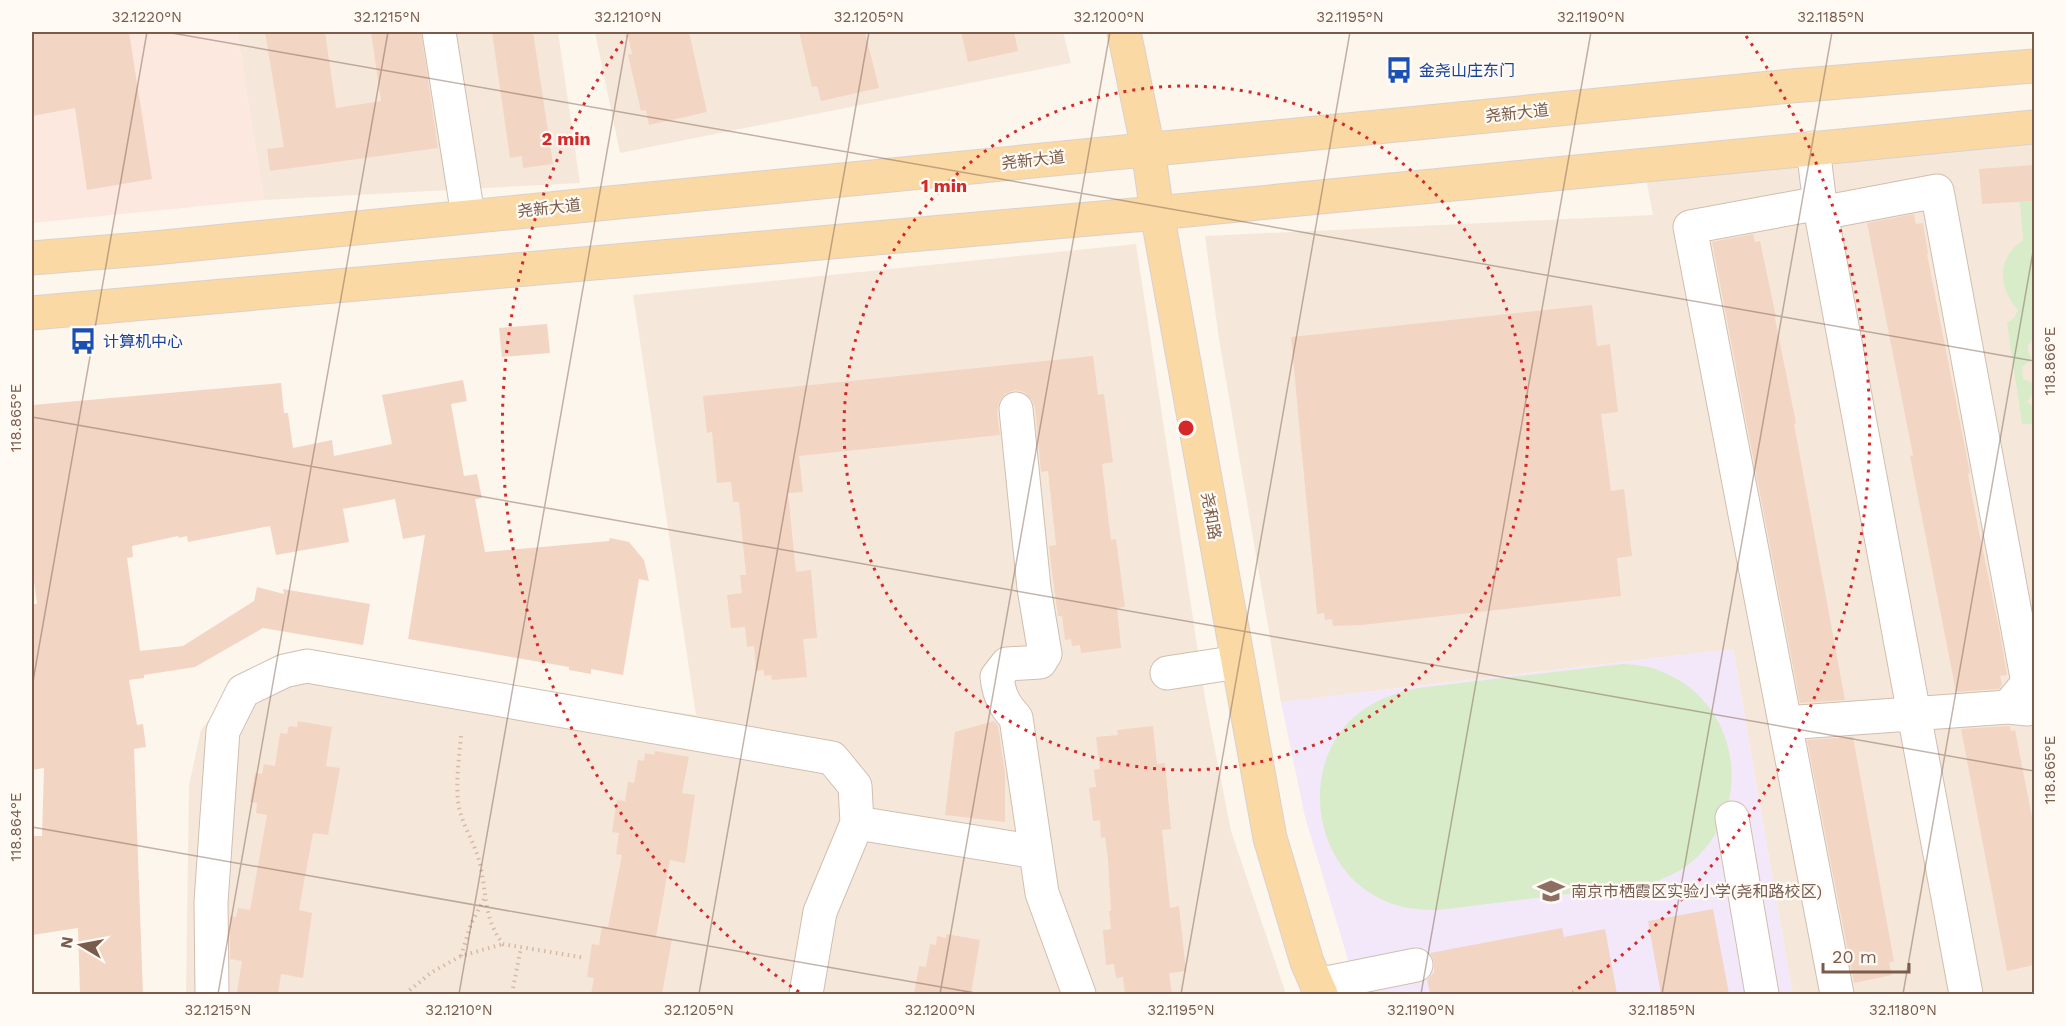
<svg xmlns="http://www.w3.org/2000/svg" width="2066" height="1026" font-family="'Work Sans','Noto Sans SC',sans-serif">
  <style>
    .residential { fill: #f5e8da }
    .commercial { fill: #fde8e0 }
    .education { fill: #f3e8fa }
    .green { fill: #d8ecc9 }
    .building { fill: #f3d5c3 }
    .lines { fill: none; stroke-linecap: round; stroke-linejoin: round }
    .minor-casing { stroke: #d1beb0; stroke-width: 35 }
    .major-casing { stroke: #dad1cd; stroke-width: 35 }
    .path { stroke: #d9b8a5; stroke-width: 4; stroke-dasharray: 1.5 4.5; stroke-linecap: butt }
    .minor { stroke: #fff; stroke-width: 33 }
    .major { stroke: #fbd9a5; stroke-width: 33 }
    .ticks { fill: none; stroke: #7a5c4d; stroke-width: 1.5; stroke-opacity: 0.45 }
    .ring { fill: none; stroke: #d62828; stroke-width: 3; stroke-dasharray: 3 6 }
    .labels { text-anchor: middle; dominant-baseline: central; stroke-width: 4.5; stroke-linejoin: round; paint-order: stroke }
    .transit-label { font-size: 16px; fill: #164399; stroke: #fffaf3; text-anchor: start }
    .street-label { font-size: 16px; fill: #7a5c4d; stroke: #fffaf3 }
    .education-label { font-size: 16px; fill: #785e54; stroke: #fffaf3; text-anchor: start }
    .centre { fill: #d62828; stroke: #fffaf3; stroke-width: 3 }
    .ring-label { font-size: 18px; text-anchor: middle; font-weight: bold; fill: #d62828; stroke: #fffaf3; stroke-width: 4.5; stroke-linejoin: round; paint-order: stroke }
    .neatline { fill: none; stroke: #7a5c4d; stroke-width: 2 }
    .ticks-label { font-size: 15px; text-anchor: middle; fill: #7a5c4d }
  </style>
  <rect width="100%" height="100%" fill="#fdf6ec"/>
  <path class="residential" d="M237 32H558L580 183 264 200Z
    M595 32H1063L1071 63 620 153Z
    M2034 135V994H1795L1792 991 1733 649 1281 702 1219 339 1205 236 1653 215 1645 173Z
    M1136 244 1206 704 1231 831 1286 994H186L189 785 201 730 239 681 291 658 696 715 633 295Z"/>
  <path class="commercial" d="M32 32H237L264 200 32 223Z"/>
  <path class="education" d="M1733 649 1792 991 1795 994H1363L1350 966 1305 817 1281 702Z"/>
  <path class="green" d="M2034 201V341L2028 345V351L2032 359 2022 367 2023 379 2034 383V392L2027 402 2034 407V422L2032 424H2022L2007 323 2014 318 2018 310C1998 287 1996 259 2023 240L2020 202Z
    M1623 664C1637 665 1650 666 1663 672 1743 705 1755 812 1689 864 1677 874 1662 879 1648 884L1439 910C1418 910 1396 908 1377 897 1310 861 1299 759 1360 712 1378 699 1397 692 1418 688Z"/>
  <path class="building" d="M32 32H129L152 179 87 190 75 108 32 116Z
    M265 32H325L336 108 381 101 371 32H421L438 148 270 171 267 149 284 147Z
    M492 32H533L553 164 523 168 522 156 510 158Z
    M627 32H689L707 112 649 125 646 110 641 111 628 55 632 54Z
    M799 32H865L879 88 821 101 817 86 812 87Z
    M961 32H1014L1018 51 968 62Z
    M2034 165V201L1982 204 1979 169Z
    M1914 214 1916 224 1923 223 1928 253 1927 254 1970 473 1968 474 1978 527 2000 633 2007 675 2000 676 2002 685 1999 689 1956 692 1910 456 1913 455 1867 223Z
    M1753 234 1755 242 1760 241 1776 317 1775 318 1796 423 1794 424 1845 700 1800 703 1712 242Z
    M1592 305 1597 346 1610 344 1618 412 1601 414 1611 491 1624 489 1632 556 1617 558 1621 596 1362 625 1333 626 1332 619 1325 620 1324 613 1317 614 1291 337Z
    M547 324 550 353 502 357 499 328Z
    M1093 356 1098 395 1104 394 1113 462 1102 464 1111 540 1116 539 1125 607 1117 608 1121 648 1081 653 1080 645 1072 646 1071 639 1065 640 1062 616H1058L1051 565 1049 546 1056 545 1048 471 1041 472 1035 407 1031 399 1024 392 1015 390 1005 394 999 402 997 411 1000 435 799 456 803 492 788 493 796 572 811 570 817 638 803 639 807 677 772 680 771 675 764 676V670L756 671 754 646 747 647 745 627 731 628 727 595 742 593 740 575H746L739 502H733L731 482 717 483 712 432 707 433 703 396Z
    M463 380 467 401 451 404 464 476 477 474 482 498 475 499 485 552 609 541 610 538 629 542 644 560 649 581 639 579 623 675 591 669V674L569 670V667L408 639 425 535 403 539 395 499 343 509 349 542 276 555 270 526 188 542 187 536 179 538 178 536 132 546 133 557 127 558 140 651 183 646 254 601 257 587 284 594 283 589 370 604 363 645 263 628 195 667 144 675V678L129 680 137 725 143 724 146 747 134 749 143 994H80L78 928 32 935V836H42L44 768 32 770V604H37L32 567V405L281 383 284 413H288L293 448 332 440 334 456 392 444 382 395Z
    M298 721 332 727 326 766 340 768 328 835 313 833 299 910 312 913 303 978 281 974 278 994H249L237 992 242 961 230 959V916L236 917 238 908 250 910 267 815 256 813 257 803 250 802 255 773 262 774 264 764 275 766 280 733 287 734 289 726 297 727Z
    M994 721 998 726 1005 773V822L945 815 955 732Z
    M1153 726 1157 764 1165 763 1171 829 1162 830 1170 908 1179 906 1186 971 1169 973 1172 994H1125L1123 977 1116 978 1114 964 1106 965 1103 930 1111 929 1109 911H1111L1108 860 1105 837 1101 838 1100 820 1093 821 1089 788 1096 787 1094 770 1100 769 1096 737 1118 735 1117 730Z
    M2008 726H2010L2011 731 2015 730 2034 827V965L2007 971 1961 729Z
    M1853 737 1894 961 1889 963 1892 975 1854 983 1807 740Z
    M655 751 689 757 682 793 695 795 685 863 670 860 656 937 672 939 662 994H591L594 978 587 977 592 944 599 945 602 926 608 927 622 855 616 854 619 833 612 832 617 800 625 801 628 782 634 783 638 760 644 761 645 753 654 755Z
    M1713 909 1729 994H1661L1648 921Z
    M1562 928 1564 937 1605 929 1617 994H1430L1427 980 1434 972V962L1430 953Z
    M946 934 980 940 971 994H914L919 966 926 967 930 944 936 945 937 936 946 938Z"/>
  <g class="lines">
    <defs>
      <path id="minor" d="M439 32 468 216
        M1813 148 1821 213 1966 994
        M1820 203 1690 227 1837 994
        M1821 213 1937 191 2028 683 2008 707
        M1016 409 1034 588 1045 654 1040 662 1007 664 997 677C999 695 1004 705 1016 718L1042 893 1079 994
        M1167 673 1238 662
        M1785 723 2008 707 2028 709
        M1732 818 1762 994
        M1317 985 1416 965
        M212 994 211 902 223 731 243 691 284 671 307 666 832 758 855 786 857 823
        M806 994 820 912 857 823 1036 852"/>
      <path id="major" d="M1124 32 1148 149 1157 213 1270 838 1307 962 1321 994
        M32 258 154 248 1791 86 2034 66
        M32 313 1157 213 2034 127"/>
    </defs>
    <use href="#minor" class="minor-casing"/>
    <use href="#major" class="major-casing"/>
    <path class="path" d="M461 736C459 758 456 780 458 801 460 821 472 838 478 857 488 889 481 915 503 944L585 958
      M461 956 471 924 484 899
      M405 994 432 972 461 956 503 944
      M512 994 521 947"/>
    <use href="#minor" class="minor"/>
    <use href="#major" class="major"/>
  </g>
  <path class="ticks" d="M166 32 2034 361M32 417 2034 771M32 687 147 32M32 827 981 994M218 994 388 32M459 994 628 32M699 994 869 32M940 994 1110 32M1181 994 1350 32M1421 994 1591 32M1662 994 1832 32M1903 994 2034 246"/>
  <g class="ring">
    <circle cx="1186" cy="428" r="342"/>
    <path d="M799 992A684 684 0 0 1 626 36M1746 36A684 684 0 0 1 1573 992"/>
  </g>
  <defs>
    <symbol id="bus-bare" viewBox="-9 -9 18 18"><path d="M-5-6H5V4H4V6H2V4H-2V6H-4V4H-5ZM-3.5-4V0h7V-4ZM-3.5 1.2v1.5H-2V1.2ZM2 1.2v1.5H3.5V1.2Z" fill="#1a4fb4" stroke="#fffaf3" stroke-width="2.5" paint-order="stroke"/></symbol>
    <symbol id="school-bare" viewBox="-9 -9 18 18"><path d="M0-5L7-2L0 1L-7-2ZM-4 1L0 2.5L4 1V4Q0 6-4 4Z" fill="#8d6e63" stroke="#fffaf3" stroke-width="2.5" paint-order="stroke"/></symbol>
  </defs>
  <g fill-rule="evenodd">
    <use href="#bus-bare" x="1380" y="51" width="38" height="38"/>
    <use href="#bus-bare" x="64" y="322" width="38" height="38"/>
    <use href="#school-bare" x="1532" y="872" width="38" height="38"/>
  </g>
  <g class="labels">
    <g class="transit-label">
      <text x="1419" y="70">金尧山庄东门</text>
      <text x="103" y="341">计算机中心</text>
    </g>
    <g class="street-label">
      <text transform="translate(1517 113) rotate(-6)">尧新大道</text>
      <text transform="translate(1033 160) rotate(-6)">尧新大道</text>
      <text transform="translate(549 208) rotate(-6)">尧新大道</text>
      <text transform="translate(1211 516) rotate(80)">尧和路</text>
    </g>
    <g class="education-label">
      <text x="1571" y="891">南京市栖霞区实验小学(尧和路校区)</text>
    </g>
  </g>
  <circle cx="1186" cy="428" r="9" class="centre"/>
  <g class="ring-label">
    <text x="566" y="145">2 min</text>
    <text x="944" y="192">1 min</text>
  </g>
  <rect width="2066" height="1026" fill="none" stroke="#fffaf3" stroke-width="66"/>
  <g transform="translate(81 945) rotate(280)" stroke="#fffaf3" stroke-width="4.5" paint-order="stroke">
  <path d="M0-4.5L10 22L0 15L-10 22Z" fill="#7a5c4d"/>
  <text y="-9" font-size="16" font-weight="bold" text-anchor="middle" fill="#7a5c4d">N</text>
  </g>
  <path d="M1823 963v9h86v-9" fill="none" stroke="#7a5c4d" stroke-width="3"/>
  <text x="1832" y="963" font-size="18" fill="#7a5c4d" stroke="#fffaf3" stroke-width="4.5" paint-order="stroke">20 m</text>
  <rect x="33" y="33" width="2000" height="960" class="neatline"/>
  <g class="ticks-label">
    <text x="147" y="22">32.1220°N</text>
    <text x="387" y="22">32.1215°N</text>
    <text x="628" y="22">32.1210°N</text>
    <text x="869" y="22">32.1205°N</text>
    <text x="1109" y="22">32.1200°N</text>
    <text x="1350" y="22">32.1195°N</text>
    <text x="1591" y="22">32.1190°N</text>
    <text x="1831" y="22">32.1185°N</text>
    <text transform="translate(2050 361) rotate(-90)" y="5">118.866°E</text>
    <text transform="translate(16 418) rotate(-90)" y="5">118.865°E</text>
    <text transform="translate(2050 770) rotate(-90)" y="5">118.865°E</text>
    <text transform="translate(16 827) rotate(-90)" y="5">118.864°E</text>
    <text x="218" y="1015">32.1215°N</text>
    <text x="459" y="1015">32.1210°N</text>
    <text x="699" y="1015">32.1205°N</text>
    <text x="940" y="1015">32.1200°N</text>
    <text x="1181" y="1015">32.1195°N</text>
    <text x="1421" y="1015">32.1190°N</text>
    <text x="1662" y="1015">32.1185°N</text>
    <text x="1903" y="1015">32.1180°N</text>
  </g>
</svg>
